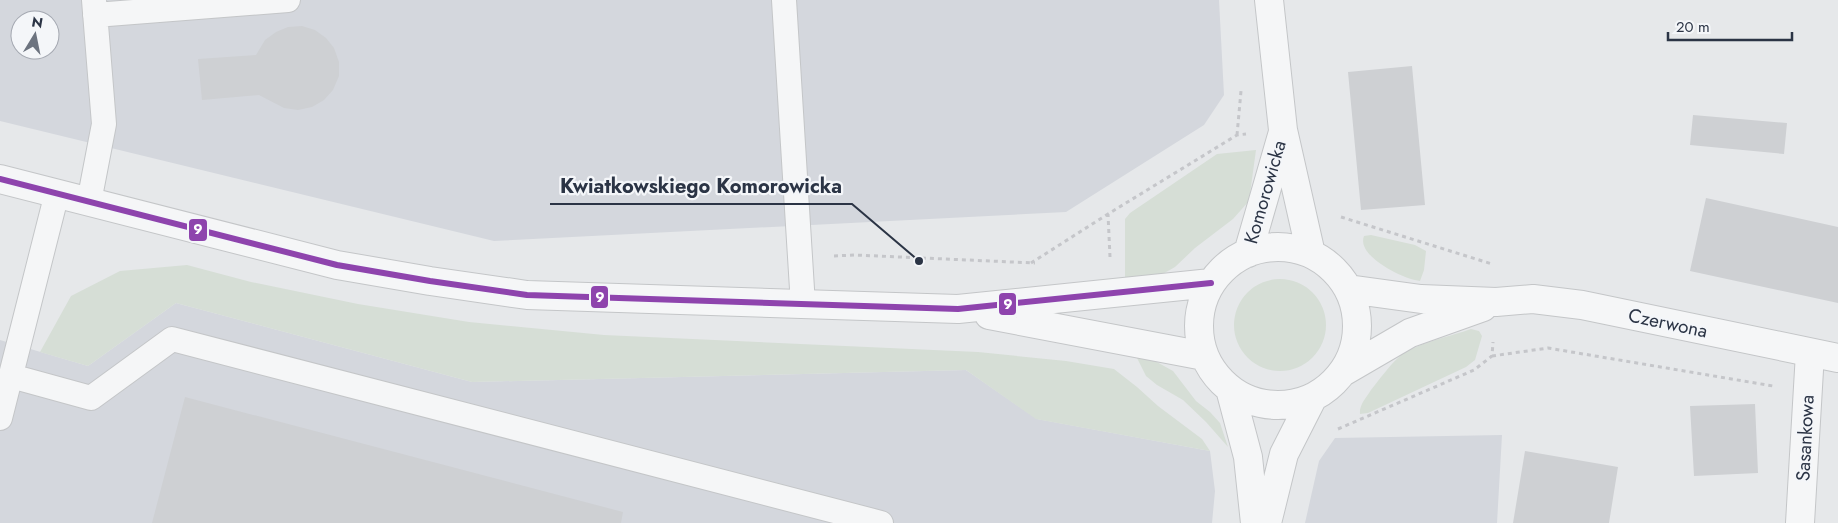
<svg xmlns="http://www.w3.org/2000/svg" width="1838" height="523" font-family="Jost,sans-serif">
  <style>
    .built { fill: #d4d7dd; fill-rule: evenodd }
    .green { fill: #d6ded6 }
    .building { fill: #ced0d3 }
    .lines { fill: none; stroke-linecap: round; stroke-linejoin: round }
    .service-casing { stroke: #c4c6c8; stroke-width: 26 }
    .minor-casing { stroke: #c4c6c8; stroke-width: 30 }
    .tertiary-casing { stroke: #c4c6c8; stroke-width: 30 }
    .path { stroke: #c5c6ca; stroke-width: 3; stroke-dasharray: 4 4; stroke-linecap: butt }
    .service { stroke: #f5f6f7; stroke-width: 24 }
    .minor { stroke: #f5f6f7; stroke-width: 28 }
    .tertiary { stroke: #f5f6f7; stroke-width: 28 }
    .bus-1-casing { stroke: #f4f6f9; stroke-width: 10 }
    .bus-1 { stroke: #8e44ad; stroke-width: 6 }
    .labels { text-anchor: middle; dominant-baseline: central; stroke-width: 4.5; stroke-linejoin: round; paint-order: stroke }
    .street-label { font-size: 19px; fill: #2b3445; stroke: #f4f6f9 }
    .leader { fill: none; stroke: #2b3445; stroke-width: 2 }
    .callout-dot { fill: #2b3445; stroke: #f4f6f9; stroke-width: 2 }
    .callout-label { font-size: 20px; text-anchor: middle; font-weight: bold; fill: #2b3445; stroke: #f4f6f9; stroke-width: 4.5; stroke-linejoin: round; paint-order: stroke }
    .line-badge { stroke: #f4f6f9; stroke-width: 2 }
    .badge-label { font-size: 14px; text-anchor: middle; font-weight: bold; fill: #fff }
  </style>
  <rect width="100%" height="100%" fill="#e6e8ea"/>
  <path class="built" d="M0 0H1219L1224 95 1204 125 1066 212 494 241 0 121ZM20 20H50V50H20Z
    M176 303 472 382 966 370 1037 419 1210 451 1215 491 1212 523H0V340L88 366Z
    M1502 435 1497 523H1305L1319 461 1335 438Z"/>
  <path class="green" d="M1256 150 1249 201 1233 219 1195 248 1175 267 1159 276 1125 281V219L1130 213 1217 154Z
    M1371 235 1415 245 1426 251 1424 270 1420 281C1403 279 1356 256 1364 236Z
    M187 265 251 282 358 304 469 322 604 335 978 352 1066 361 1114 369 1137 387 1158 406 1202 439 1210 451 1036 419 966 370 472 382 176 303 88 366 40 352 71 296 120 271Z
    M1234 325a46 46 0 1 1 92 0a46 46 0 1 1-92 0Z
    M1471 329 1479 331 1482 336 1475 360 1466 367 1368 413 1360 414C1359 405 1366 398 1371 390 1380 379 1388 367 1399 357 1413 344 1452 336 1471 329Z
    M1136 356 1155 361 1173 371 1196 401 1210 412 1220 423 1228 447 1206 422 1183 400 1157 385 1146 376Z"/>
  <path class="building" d="M302 26 315 30 326 38 334 48 339 62V76L333 90 324 100 312 107 298 110 284 108 259 95 202 100 198 59 256 55 265 40 276 32 288 27Z
    M1412 66 1425 205 1361 210 1348 72Z
    M1693 115 1787 123 1784 154 1690 145Z
    M1706 198 1838 227V303L1690 271Z
    M185 397 623 512 621 523H152Z
    M1755 404 1758 473 1694 476 1690 406Z
    M1525 451 1618 467 1609 523H1513Z"/>
  <g class="lines">
    <defs>
      <path id="service" d="M784 0 803 305
        M95 15 288 0
        M89 202 104 124 94 0
        M11 376 91 398 172 339 881 523
        M0 418 57 193"/>
      <path id="minor" d="M1800 523 1810 353"/>
      <path id="tertiary" d="M1269 0 1283 130 1311 254
        M0 179 337 265 430 281 527 295 958 309 1211 283
        M1199 326a79 79 0 1 1 158 0a79 79 0 1 1-158 0Z
        M1248 253 1283 132
        M1348 289 1421 299 1496 302 1533 299 1582 305 1838 358
        M989 315 1204 356
        M1343 372 1410 333 1483 307
        M1230 389 1248 457 1255 523
        M1267 523 1284 454 1313 397"/>
    </defs>
    <use href="#service" class="service-casing"/>
    <use href="#minor" class="minor-casing"/>
    <use href="#tertiary" class="tertiary-casing"/>
    <path class="path" d="M1237 135 1241 91
      M1341 217 1492 264
      M834 256 855 255 1035 263
      M1110 257 1108 214 1237 135 1246 134
      M1031 263 1108 214
      M1492 356 1548 348 1773 386
      M1338 429 1474 370 1492 356 1493 342"/>
    <use href="#service" class="service"/>
    <use href="#minor" class="minor"/>
    <use href="#tertiary" class="tertiary"/>
    <defs>
      <path id="bus-1" d="M0 179 337 265 430 281 527 295 958 309 1211 283"/>
    </defs>
    <use href="#bus-1" class="bus-1-casing"/>
    <use href="#bus-1" class="bus-1"/>
  </g>
  <g class="labels">
    <g class="street-label">
      <text transform="translate(1265 192) rotate(-74)">Komorowicka</text>
      <text transform="translate(1668 323) rotate(12)">Czerwona</text>
      <text transform="translate(1805 438) rotate(-87)">Sasankowa</text>
    </g>
  </g>
  <path class="leader" d="M919 261L852 204H550"/>
  <circle class="callout-dot" cx="919" cy="261" r="5"/>
  <g class="callout-label">
    <text x="701" y="193">Kwiatkowskiego Komorowicka</text>
  </g>
  <g class="line-badge">
    <rect x="188" y="218" width="20" height="24" rx="5" fill="#8e44ad"/>
    <rect x="590" y="285" width="19" height="24" rx="5" fill="#8e44ad"/>
    <rect x="998" y="292" width="19" height="24" rx="5" fill="#8e44ad"/>
  </g>
  <g class="badge-label">
    <text x="198" y="234">9</text>
    <text x="600" y="302">9</text>
    <text x="1008" y="309">9</text>
  </g>
  <g transform="translate(35 35) rotate(10)"><circle r="24" fill="#f4f6f9" stroke="#a4a8b1"/>
  <path d="M0-4L9 19L0 12L-9 19Z" fill="#6c737f"/>
  <text y="-8" font-size="14" font-weight="bold" text-anchor="middle" fill="#2b3445">N</text>
  </g>
  <path d="M1668 32v8h124v-8" fill="none" stroke="#2b3445" stroke-width="2.5"/>
  <text x="1676" y="32" font-size="15" fill="#2b3445" stroke="#f4f6f9" stroke-width="4" paint-order="stroke">20 m</text>
</svg>
